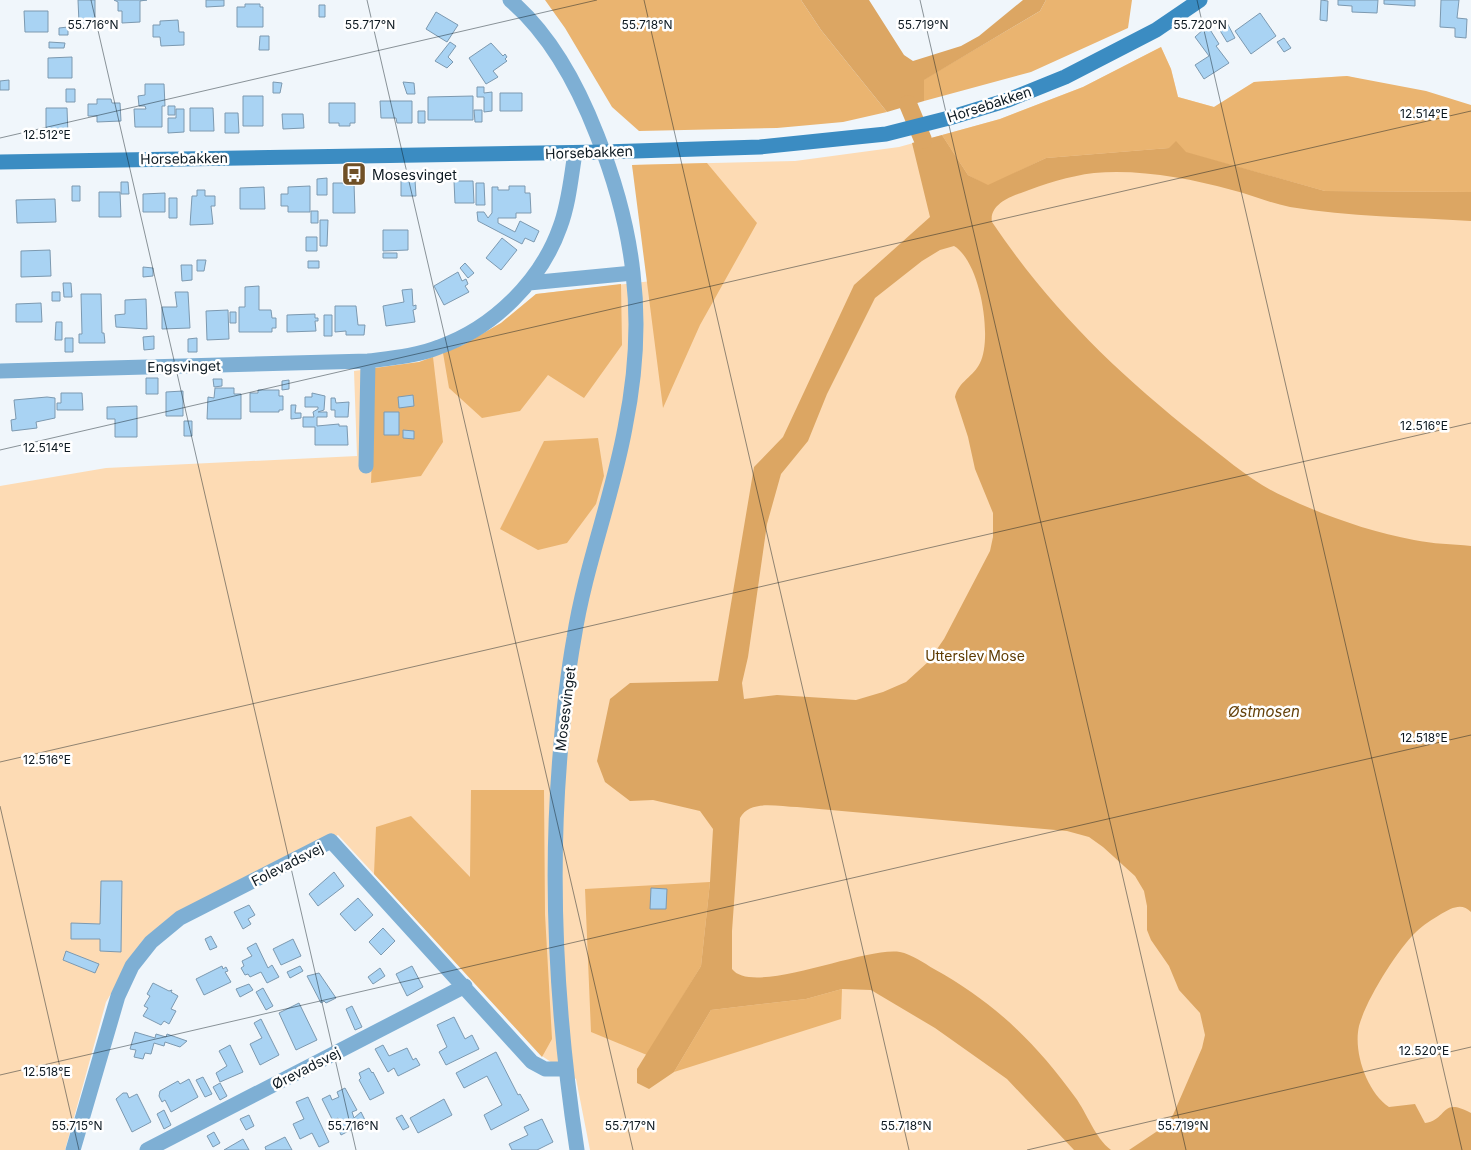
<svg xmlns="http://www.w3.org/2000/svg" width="1471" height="1150" font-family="Inter,sans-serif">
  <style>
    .green { fill: #fddbb4 }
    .forest { fill: #eab470 }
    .water { fill: #dca663; fill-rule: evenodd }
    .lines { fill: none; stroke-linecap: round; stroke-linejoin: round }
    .canal { stroke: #dca663; stroke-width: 18 }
    .building { fill: #a9d3f3; stroke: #7c99b0 }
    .street { stroke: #7eafd4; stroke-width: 15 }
    .secondary { stroke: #3b8cc2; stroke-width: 15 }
    .ticks { fill: none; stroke: #0c1820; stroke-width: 1; stroke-opacity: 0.45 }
    .labels { text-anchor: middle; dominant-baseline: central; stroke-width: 5; stroke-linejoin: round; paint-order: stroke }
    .street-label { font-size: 14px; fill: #0c1820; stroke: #fff }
    .poi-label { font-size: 14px; fill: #0c1820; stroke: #fff; text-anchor: start }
    .park-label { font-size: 14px; fill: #5d3a00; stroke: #fff }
    .water-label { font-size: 15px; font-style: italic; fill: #644009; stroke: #fff }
    .ticks-label { font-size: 12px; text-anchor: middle; fill: #0c1820; stroke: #fff; stroke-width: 5; stroke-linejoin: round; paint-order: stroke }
  </style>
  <rect width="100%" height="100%" fill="#f0f6fb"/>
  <path class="green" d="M1161 47 1171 69 1178 97 1214 107 1254 82 1347 76 1471 106V1150H590L576 1079 542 1056 338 835 170 917 143 940 106 1002 65 1150H0V486L106 468 357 456 354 371 419 362 463 345 501 323 536 294 652 281 645 226 632 165 795 161 899 147 1000 119 1083 87Z"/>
  <path class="forest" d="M545 0H801L821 30 887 112 843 122 777 128 639 131 612 107 565 28Z
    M1046 0H1132L1128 28 1031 72 924 101 923 80 1040 11Z
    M1161 47 1171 69 1178 97 1214 107 1254 82 1347 76 1426 91 1471 105V192L1325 191 1169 148 1046 158 988 186 968 175 942 135 1000 119 1083 87Z
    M707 163 757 223 700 325 663 408 632 165Z
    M621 284 622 345 584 398 548 375 520 411 482 418 449 388 443 353 463 345 501 323 536 294Z
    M433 357 443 442 421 476 371 483 375 368 419 362Z
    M598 438 604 476 596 504 567 543 538 550 500 529 544 441Z
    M471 790H544L545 914 552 1039 542 1057 374 874 376 827 411 816 470 877Z
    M710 882 701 966 647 1055 591 1032 585 889Z
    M842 989 841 1019 674 1072 711 1010 806 999Z"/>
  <path class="water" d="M801 0H869L904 55 913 61 961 46 979 36 1023 0H1046L1040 11 924 80V101L887 112 821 30Z
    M942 135 968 175 988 185 1046 158 1169 148 1176 141 1186 152 1325 191 1471 192V221C1411 217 1349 217 1290 207 1270 203 1252 195 1232 190 1188 178 1139 169 1094 173 1069 176 1044 184 1021 193 1008 197 989 206 992 222 1050 308 1116 372 1198 437 1225 458 1253 483 1285 497 1325 516 1371 532 1414 540 1433 544 1452 544 1471 546V912C1462 902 1451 908 1441 914 1433 919 1423 925 1416 932 1397 950 1366 1000 1359 1026 1353 1052 1367 1092 1389 1107L1415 1104 1425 1123C1448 1120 1440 1096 1471 1113V1150H1129L1162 1128 1173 1115 1202 1048 1205 1035 1200 1013 1179 990 1169 966 1151 940 1147 930V906L1144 891 1135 876 1103 847 1089 837 1067 831 797 807C778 807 750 799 740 818L732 931V969C753 997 865 946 900 952 911 954 924 963 934 969 994 1002 1035 1042 1075 1097 1087 1113 1095 1138 1111 1150H1074L1007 1079 935 1028 871 990 842 989 806 999 711 1010 674 1072 649 1089 637 1083V1069L701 966 710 882 713 829 700 811 653 800 630 801 605 782 597 761 610 699 630 683 718 681 754 467 783 437 854 285 930 217 912 143ZM954 246C980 261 993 337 980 363 974 376 958 382 955 397L968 437 975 469 993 513V537L990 551 944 639 928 662 906 682 883 692 856 700 777 695 744 699 742 683 748 657 767 524 781 474 808 441 827 394 875 298 922 261 940 250Z"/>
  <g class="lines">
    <path class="canal" d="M908 104 923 140"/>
  </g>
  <path class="building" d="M78 0H95V22L79 23Z
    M114 0H147L140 1V22L122 23V11H118V2Z
    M206 0H224V6L206 7Z
    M1321 0 1328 1 1327 21 1320 20Z
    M1338 0H1378L1377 13 1352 12V6L1338 5Z
    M1384 0H1415V6L1384 4Z
    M1441 0H1459L1457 18 1467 19 1466 38 1455 37V28L1440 27Z
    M245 4H260V7H263V27H237V7H245Z
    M319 5H325V17H319Z
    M24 11H48V32H25Z
    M436 12 458 25 447 42 426 29Z
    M1260 13 1276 36 1251 54 1235 31Z
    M1225 19 1235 38 1227 42 1216 24Z
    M178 20 179 32H184V45L161 46 160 37H153V25H160V21Z
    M68 27V35H59V28Z
    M1205 28 1206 30 1209 28 1219 44 1216 46 1229 63 1204 79 1195 65 1209 56 1195 37Z
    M260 36H269V50H259Z
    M1284 38 1291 48 1284 52 1277 42Z
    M49 42 65 43 64 48H49Z
    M450 42 456 46 448 57 453 62 447 68 435 61Z
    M491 43 503 56 505 54 507 57 505 59 507 61 493 71 498 77 486 84 469 58Z
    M72 57V78H48V58Z
    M9 80V90H0V81Z
    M273 82 282 83 280 93H273Z
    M403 82 414 83 415 94H407Z
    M145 84H164L165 106H162V127H135L134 109H146L145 106H139L138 96 145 95Z
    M477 87H484V93L492 92V111L484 112V97H477Z
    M66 89H75V102H66Z
    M500 93H522V111H500Z
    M243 96H263V126H243Z
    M473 96V120H428V97Z
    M97 99H111L112 103H120L121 121 97 122V116H88V104H97Z
    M380 101H412V123H397L396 118H381Z
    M329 103H355V123H350V126H339V123H329Z
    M168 106H175V115H168Z
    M46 108H67L68 135H46Z
    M190 108H213L214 131H190Z
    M176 109H184V132L168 133V118H176Z
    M474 110H482V122H475Z
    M418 111H425V123H418Z
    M225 113H238L239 133H225Z
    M282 114H303L304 128 283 129Z
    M327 178V195H317V179Z
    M401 180H415L416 196H401Z
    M454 181H473L474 203H455Z
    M121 182H128L129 194H121Z
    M333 183H354L355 213H333Z
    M476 183H484L485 205H476Z
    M72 186H80V201H72Z
    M310 186V212H288V206H281V194H288V187Z
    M509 186H525V193H530L531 213H516V218H498V223L515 232 520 221 539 231 534 242 525 238 522 244 478 221 477 212H484L488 218 492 213V187H498V190H509Z
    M264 187 265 209H240V188Z
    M197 190H205V196H215V206H211L213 224 190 225 192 196H197Z
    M99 192H120L121 217H99Z
    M165 193V212H143V194Z
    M169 198H177V218H169Z
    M55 199 56 222 17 223 16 200Z
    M311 211H318V223H311Z
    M320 220H328L327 246H320Z
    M383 230H408V250L383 251Z
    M306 237H317V251H306Z
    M502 238 517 250 501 270 486 258Z
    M50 250 51 276 21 277V251Z
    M383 253H397V258H383Z
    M197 260H206L204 271H197Z
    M308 261H319V268H308Z
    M465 263 474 273 468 278 460 268Z
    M181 265H192V280L182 281Z
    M143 267 153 268V276L143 277Z
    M458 272 462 281 466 279 468 284 465 286 469 292 444 305 434 286Z
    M63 283H71L72 297H64Z
    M259 286V310H271L272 318H276V328H272V332H239V307H245V287Z
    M412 289 413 306 416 305V309L413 310 415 322 386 326 383 306 404 302 402 290Z
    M52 292H60V301H52Z
    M175 292H188L190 328 162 329V307H177Z
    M81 294H101L102 333H104L105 343H79V334H82Z
    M146 299 147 329 116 327 115 315 125 314V300Z
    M41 303 42 322H16V304Z
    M335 306H356L358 325H365L364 335H346V331L335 332Z
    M228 310 229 339 207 340 206 311Z
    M230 312H236V323H230Z
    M315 314V318H318V321H315L316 331 287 332V315Z
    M324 315H332V336H324Z
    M56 322H62V340H55Z
    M154 336V349L144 350 143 337Z
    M65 338H73V352H65Z
    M197 338V352H188V339Z
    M146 378H158V394H146Z
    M213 379H222V386L214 387Z
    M289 380V389L282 390V381Z
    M215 388H234V394H241V419H207L208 397 214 398Z
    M258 390H279V396H283V410H279V412H250V393H258Z
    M183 391V416H166V392Z
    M61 393H82L83 410H57V403H61Z
    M312 393 325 396 324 410 318 412H327V417H317V426L339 424V426H347L348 445H315V427H303V417H314L313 412 318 409V407H305V397H312Z
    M413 395 414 406 399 408 398 397Z
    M47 397 55 398V418L36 422 37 428 12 431 11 420 16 419 14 400Z
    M331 398H335L336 403 349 402 348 417H335V410H331Z
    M291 405H296L295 413H301V418L291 419Z
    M137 406V437H115V419H107V407Z
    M384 412H399V435H384Z
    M184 421H192V436H184Z
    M403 430 414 431V439L403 438Z
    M334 872 344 886 318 906 309 894Z
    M101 881H122L121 952 100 951V939H71V923L100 924Z
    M651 888 667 889 666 909H650Z
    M358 898 373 915 355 931 340 914Z
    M249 905 255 915 248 919 251 924 243 929 234 912Z
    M383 928 395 941 381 955 369 942Z
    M211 936 217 947 210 950 205 939Z
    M293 939 301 956 281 965 273 949Z
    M256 943 268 968 272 965 279 977 267 983 261 972 250 977 248 974 245 975 241 968 244 966 242 961 252 956 247 948Z
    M66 951 99 964 95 973 63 960Z
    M222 966 223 969 226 967 228 971 225 972 231 982 204 995 196 979Z
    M300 966 303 971 290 978 287 972Z
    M412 966 423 987 407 996 396 974Z
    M380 968 385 976 373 984 368 977Z
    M319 973 336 998 326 1003 324 1001 321 1003 307 976Z
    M153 983 169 991 172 990 171 992 178 996 171 1009 176 1011 169 1024 164 1021 161 1025 143 1016 148 1008 144 1006 150 996 147 994Z
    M249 984 253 990 240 997 236 989Z
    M263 988 273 1006 266 1010 256 992Z
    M299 1003 317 1040 296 1050 279 1013Z
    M352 1006 362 1027 355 1030 346 1009Z
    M454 1017 465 1039 472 1035 479 1049 446 1065 439 1052 447 1047 437 1025Z
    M261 1019 279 1055 260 1065 250 1044 262 1038 254 1023Z
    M135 1032 155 1038 156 1034 166 1037 167 1034 187 1041 180 1047 165 1042 164 1046 154 1043 151 1054 145 1053 143 1059 134 1057 136 1050 130 1049Z
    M230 1045 243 1072 220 1082 216 1073 227 1066 219 1051Z
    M383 1045 389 1056 407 1048 413 1060 416 1058 420 1065 398 1076 394 1068 388 1072 375 1049Z
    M496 1052 518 1095 520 1094 529 1110 491 1130 484 1115 502 1105 487 1076 464 1088 456 1073Z
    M369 1068 372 1073 373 1072 384 1093 370 1100 359 1080 361 1078 359 1073Z
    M203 1077 212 1094 205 1097 196 1080Z
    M189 1079 198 1097 171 1112 165 1100 162 1102 159 1096 160 1091 178 1081 180 1084Z
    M220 1083 227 1096 220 1100 213 1087Z
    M345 1088 357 1110 352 1112 354 1118 361 1112 366 1122 341 1135 337 1126 341 1124 338 1118 333 1121 322 1099 330 1095 332 1100 339 1097 337 1092Z
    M123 1093H127L129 1098 137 1094 151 1122 132 1132 116 1099Z
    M308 1097 329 1142 319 1147 312 1133 300 1139 293 1124 304 1119 296 1102Z
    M444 1099 452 1115 418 1133 410 1118Z
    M164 1110 171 1125 164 1129 157 1114Z
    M249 1115 254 1126 246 1130 240 1119Z
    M402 1115 409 1127 403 1130 396 1118Z
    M542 1119 553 1142 537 1150H512L509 1144 528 1135 524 1127Z
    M214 1132 220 1143 213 1147 207 1136Z
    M285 1137 292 1150H266L265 1147Z
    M243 1139 249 1150H224Z"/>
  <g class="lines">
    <path class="street" d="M510 0C550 34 578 86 597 135 614 178 628 227 633 273 639 323 635 379 625 428 612 499 585 567 574 638 567 677 563 717 560 756 549 889 557 1019 577 1150
      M529 283 633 273
      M0 371 368 361C392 358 417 356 439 347 493 328 541 281 560 227 569 203 571 177 575 153
      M366 466 368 361
      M73 1150 118 996 132 966 151 942 180 918 331 841 532 1062 545 1069H564
      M147 1150 465 986"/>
    <path class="secondary" d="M0 162 604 152 760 147 886 134 949 118 1008 100 1065 77 1156 30 1200 0"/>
  </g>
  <path class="ticks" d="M91 0 356 1150M367 0 633 1150M644 0 909 1150M920 0 1186 1150M1197 0 1462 1150M0 138 597 0M0 450 1471 111M0 762 1471 423M0 806 79 1150M0 1075 1471 735M1027 1150 1471 1047"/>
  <defs>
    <symbol id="bus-square" viewBox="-11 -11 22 22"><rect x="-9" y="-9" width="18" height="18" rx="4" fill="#705026" stroke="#fff"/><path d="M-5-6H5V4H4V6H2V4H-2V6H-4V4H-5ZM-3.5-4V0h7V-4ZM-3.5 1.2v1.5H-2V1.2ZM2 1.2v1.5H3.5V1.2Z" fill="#fff"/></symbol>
  </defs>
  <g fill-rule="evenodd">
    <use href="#bus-square" x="340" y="160" width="28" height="28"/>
  </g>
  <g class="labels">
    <g class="street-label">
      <text transform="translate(989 104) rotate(-18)">Horsebakken</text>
      <text transform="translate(589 152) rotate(-2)">Horsebakken</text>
      <text transform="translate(184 158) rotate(-1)">Horsebakken</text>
      <text transform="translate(184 366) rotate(-1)">Engsvinget</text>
      <text transform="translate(565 709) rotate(-83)">Mosesvinget</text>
      <text transform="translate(287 864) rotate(-27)">Folevadsvej</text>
      <text transform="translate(306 1068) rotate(-27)">Ørevadsvej</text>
    </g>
    <g class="poi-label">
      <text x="372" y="174">Mosesvinget</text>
    </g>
    <g class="park-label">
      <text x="975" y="655">Utterslev Mose</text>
    </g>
    <g class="water-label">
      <text x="1264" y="711">Østmosen</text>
    </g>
  </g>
  <g class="ticks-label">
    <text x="93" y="29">55.716°N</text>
    <text x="370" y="29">55.717°N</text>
    <text x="647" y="29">55.718°N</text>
    <text x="923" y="29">55.719°N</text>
    <text x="1200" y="29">55.720°N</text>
    <text x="1424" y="118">12.514°E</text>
    <text x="47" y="139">12.512°E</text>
    <text x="1424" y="430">12.516°E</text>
    <text x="47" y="452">12.514°E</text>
    <text x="1424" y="742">12.518°E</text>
    <text x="47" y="764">12.516°E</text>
    <text x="1424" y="1055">12.520°E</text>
    <text x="47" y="1076">12.518°E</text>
    <text x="77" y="1130">55.715°N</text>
    <text x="353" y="1130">55.716°N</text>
    <text x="630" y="1130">55.717°N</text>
    <text x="906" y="1130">55.718°N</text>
    <text x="1183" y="1130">55.719°N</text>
  </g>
</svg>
